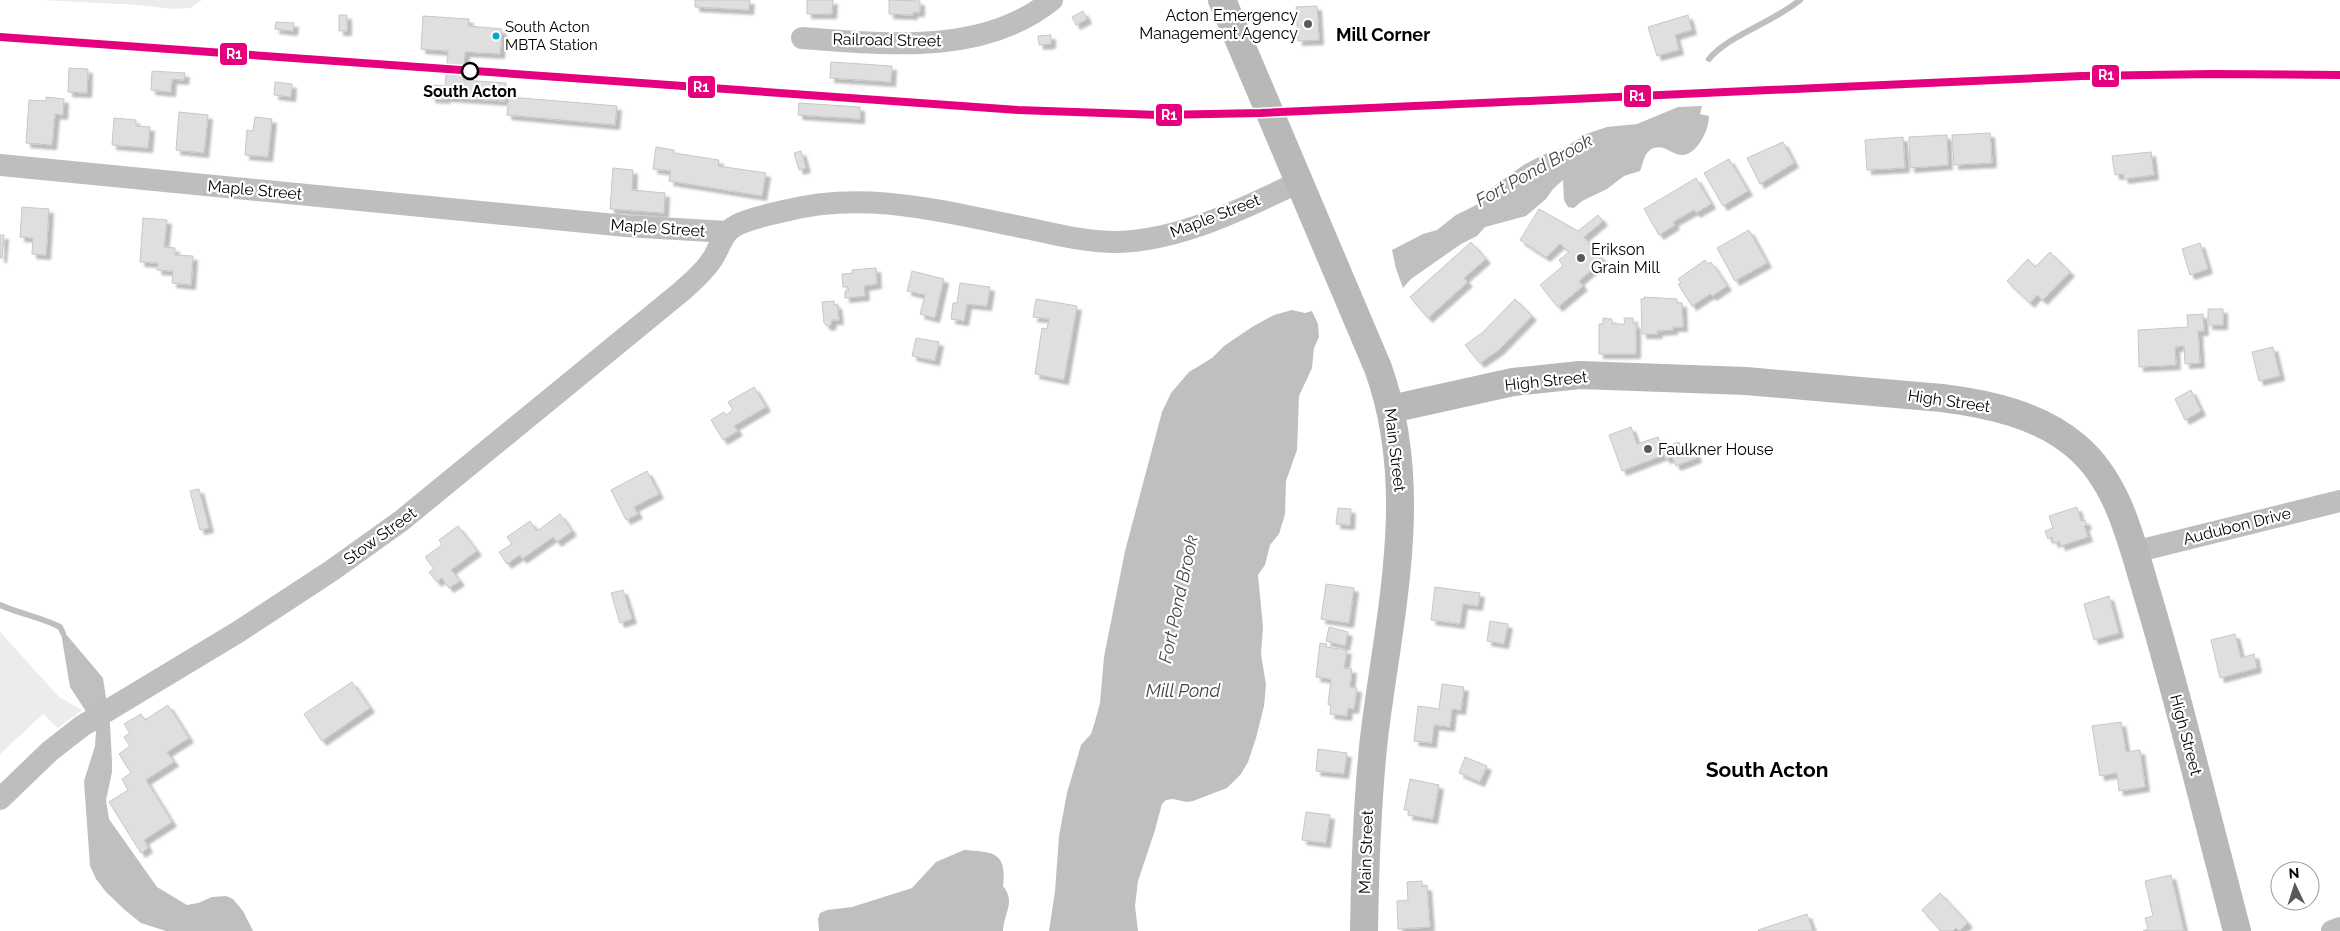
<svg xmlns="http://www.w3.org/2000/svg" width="2340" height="931" font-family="Raleway,sans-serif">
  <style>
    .green { fill: #ececec }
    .water { fill: #bfbfbf }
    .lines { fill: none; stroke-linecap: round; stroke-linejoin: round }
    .stream { stroke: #bfbfbf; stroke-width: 6 }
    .building { fill: #dfdfdf; stroke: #c7c7c7; filter: url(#shadow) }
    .street { stroke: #bebebe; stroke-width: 22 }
    .secondary { stroke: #b8b8b8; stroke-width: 28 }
    .rail-1-casing { stroke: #fff; stroke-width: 11 }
    .rail-1 { stroke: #e5007d; stroke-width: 8 }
    .poi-dot { fill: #595959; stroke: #fff; stroke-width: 2 }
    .bus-dot { fill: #00a9ce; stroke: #fff; stroke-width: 2 }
    .stop-dot { fill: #fff; stroke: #000; stroke-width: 2.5 }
    .labels { text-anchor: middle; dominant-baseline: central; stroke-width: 4.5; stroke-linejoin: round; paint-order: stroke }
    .bus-label { font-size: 15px; fill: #000; stroke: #fff; text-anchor: start }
    .poi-label { font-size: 16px; fill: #000; stroke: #fff; text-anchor: start }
    .street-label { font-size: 16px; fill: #000; stroke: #fff }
    .stop-label { font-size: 16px; font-weight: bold; fill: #000; stroke: #fff }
    .neighbourhood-label { font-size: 18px; font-weight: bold; fill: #000; stroke: #fff }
    .water-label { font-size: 18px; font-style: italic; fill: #444; stroke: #fff }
    .district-label { font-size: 21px; font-weight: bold; fill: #000; stroke: #fff }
    .line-badge { stroke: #fff; stroke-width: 2 }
    .badge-label { font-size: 14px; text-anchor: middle; font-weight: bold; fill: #fff }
  </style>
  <defs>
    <filter id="shadow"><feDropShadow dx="4.5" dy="4.5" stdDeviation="1" flood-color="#0004"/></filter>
  </defs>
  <rect width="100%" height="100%" fill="#fff"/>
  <path class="green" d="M41 0H202L190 8 173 9 140 5Z
    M0 632 59 697 82 710 58 728 43 714 0 754Z"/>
  <path class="water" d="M1702 106 1700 114 1709 116C1709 129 1699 152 1684 155 1673 156 1665 144 1654 148 1643 152 1644 163 1640 171L1624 176 1607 189 1582 201 1574 208 1568 207 1564 200 1563 180 1553 189 1546 199 1526 216 1485 227 1477 236 1461 244 1411 279 1403 288 1396 269 1392 250 1423 234 1437 230 1456 215 1482 202 1490 189 1525 164 1545 154 1564 148 1586 134 1607 127 1637 124 1678 107Z
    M1292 310 1305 313 1312 311 1318 324 1319 337 1314 348 1312 368 1299 396 1297 450 1286 481 1285 514 1279 534 1270 545 1265 565 1258 575 1263 627 1261 654 1266 685 1264 706 1256 738 1248 762 1241 774 1227 788 1193 801 1187 802 1173 799 1166 800 1162 804 1155 830 1138 881 1135 906 1138 931H1049L1055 891 1059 836 1067 793 1081 745 1091 734 1094 725 1100 703 1104 657 1125 551 1162 412 1171 393 1189 372 1212 358 1224 346 1252 327 1274 315Z
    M60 627 103 678 110 724 112 762V772L106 800 109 819 157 887 187 905 198 903 212 897 226 896 233 899 243 911 253 931H166L141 923 126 911 106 892 96 879 90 866 84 781 95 746 96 732 89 716 70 687Z
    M964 850C994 852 1007 852 1003 886 1016 902 1004 913 1003 931H819L818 919 820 913 827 910 852 907 912 888 936 862Z"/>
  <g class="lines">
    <path class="stream" d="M1709 59C1727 36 1774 22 1800 0
      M0 605C20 614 41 617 60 627L63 633"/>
  </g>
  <path class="building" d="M695 0H750L749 10 695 7Z
    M807 0H833L832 14H807Z
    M889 0 920 1V12H913V15L889 14Z
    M1317 6 1319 40 1298 41 1296 7Z
    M1083 11 1087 19 1076 25 1072 17Z
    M339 15H347V31H339Z
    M1688 15 1692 30 1675 35 1679 50 1657 56 1648 27Z
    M423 16 469 19 468 26 502 29 500 54 465 52 463 80 506 83 505 101 445 97V99L431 98 432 85 445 86 448 51 421 49Z
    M276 22 294 23 293 31 275 29Z
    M1051 35V44L1039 45 1038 36Z
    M831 62 892 66 891 82 830 78Z
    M69 68 88 69 87 93 68 92Z
    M152 71 185 73 184 80 172 79 171 92 151 90Z
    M275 82 292 84 291 97 274 95Z
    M46 97 64 99 63 115 55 114 52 145 26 143 29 100 46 101Z
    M509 97 617 106 615 125 507 115Z
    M799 103 860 107V119L798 115Z
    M179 112 208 115 204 153 176 150Z
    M255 117 272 119 268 157 245 155 247 130 253 131Z
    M114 118 136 120V126L150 127 148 148 112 145Z
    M1990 133 1992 163 1954 165 1952 135Z
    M1947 135 1948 165 1910 168 1909 137Z
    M1903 137 1905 168 1867 170 1865 140Z
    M1783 142 1794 163 1760 184 1747 158Z
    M656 147 674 150V153L719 160 718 166 766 173 762 196 669 181 671 171 653 169Z
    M801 151 806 168 799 170 794 153Z
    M2151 152 2154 175 2124 179 2123 174 2115 175 2112 156Z
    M1729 159 1748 191 1723 206 1704 173Z
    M613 168 633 170 632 190 665 193 664 213 610 209Z
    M1696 178 1711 204 1696 213 1694 210 1673 222 1675 225 1659 235 1644 209Z
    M22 207 49 209 46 255 32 254 33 238 20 237Z
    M1539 209 1578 231 1598 215 1603 221 1584 237 1603 260 1579 281 1583 286 1558 307 1540 285 1563 266 1559 260 1569 252 1560 244 1546 257 1520 240Z
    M143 218 167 220 164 247 175 248V255L193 256 191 285 172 283 173 271 157 270 158 263 140 262Z
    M1749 230 1767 263 1735 281 1717 248Z
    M0 235H4L2 258H0Z
    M1471 242 1486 259 1464 278 1468 282 1428 318 1410 297Z
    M2200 243 2208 269 2190 275 2182 249Z
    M2050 252 2070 272 2043 300 2037 295 2030 303 2007 281 2028 259 2035 267Z
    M1705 260 1708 264 1711 262 1727 286 1712 296 1710 294 1692 306 1678 284 1681 283 1678 279Z
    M876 268 877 284 864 286 865 296 845 298V291H849L848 287H843L842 274 853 273 852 270Z
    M912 271 944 279 935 318 920 314 925 295 907 291Z
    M960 283 990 287 987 306 967 304 964 321 951 319 953 303H957Z
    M1644 297 1677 299V303H1682L1683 327H1673V330L1657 331 1658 334H1642L1641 299H1644Z
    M1036 299 1077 306 1064 380 1035 374 1042 328 1047 329 1049 319 1033 317Z
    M1515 299 1532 316 1499 350 1480 363 1465 345 1482 333Z
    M834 301V305L837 304 839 320H832L831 325 827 326 824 323 822 302Z
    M2208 309H2223V325H2208Z
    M2203 314 2204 331H2198L2200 363 2185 364 2184 346 2175 347 2176 365 2139 367 2138 330 2188 327 2187 315Z
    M1603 318 1612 319V324H1625L1624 318H1633V324H1636V354H1599V324H1603Z
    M916 338 939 342 935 361 912 356Z
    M2273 347 2280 376 2259 381 2252 352Z
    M754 387 766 407 734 426 738 431 723 440 711 420 724 412 726 415 733 410 728 402Z
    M2191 390 2201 411 2185 420 2175 399Z
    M1631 427 1637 444 1658 437 1662 448 1679 442 1681 449 1693 445 1697 458 1676 466 1672 457 1666 459 1664 455 1622 471 1609 435Z
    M647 471 659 494 634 507 638 514 626 520 611 490Z
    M199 489 209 528 200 530 190 491Z
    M2077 507 2081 521 2085 520 2087 525 2084 526 2088 537 2061 546 2059 541 2054 543 2052 537 2048 539 2045 531 2053 528 2049 516Z
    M1338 508 1351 509 1350 525 1336 524Z
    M560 514 572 531 557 542 553 537 522 559 520 555 507 564 499 552 512 544 507 537 530 521 537 531Z
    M458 526 477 551 451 570 460 581 449 588 442 578 437 582 429 572 434 569 425 557 442 545 439 540Z
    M1326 584 1354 588 1349 623 1321 619Z
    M1435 587 1480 593 1478 606 1463 604 1460 624 1431 620Z
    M623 590 632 619 620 623 611 593Z
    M2109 596 2119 633 2094 640 2084 604Z
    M1490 621 1508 624 1504 644 1487 641Z
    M1329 627 1348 632 1345 646 1326 641Z
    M2235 634 2241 658 2254 654 2257 668 2220 678 2211 640Z
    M1320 643 1327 644 1326 647 1347 650 1344 668 1352 669 1350 687 1357 688 1354 709 1348 708 1347 716 1330 714 1331 705H1328L1331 679 1316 677Z
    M352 682 370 708 322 741 304 714Z
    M1442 684 1464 687 1461 710 1452 709 1450 727 1434 725 1432 743 1414 741 1418 706 1439 709Z
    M168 705 189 738 167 752 174 762 146 780 172 822 144 840 148 848 141 853 109 802 128 790 122 779 131 773 119 754 130 746 124 737 130 733 124 724 141 714 145 720Z
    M2121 722 2126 752 2140 750 2145 787 2119 791 2117 773 2100 776 2092 726Z
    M1318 749 1347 753 1344 774 1316 771Z
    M1465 757 1487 766 1480 782 1459 773Z
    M1410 779 1439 785 1433 819 1408 815 1409 810H1404Z
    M1306 812 1330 815 1326 843 1302 840Z
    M2171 875 2184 931H2143L2148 929 2145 918 2153 916 2145 881Z
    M1422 881V887L1427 886 1430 927 1398 929 1397 901 1408 900 1407 882Z
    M1940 893 1968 923 1959 931 1956 928 1953 931H1941L1922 910Z
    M1807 914 1813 931H1759L1758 930Z"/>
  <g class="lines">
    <path class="street" d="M802 38C884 44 983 56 1052 0
      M0 165 626 226 727 232
      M2134 552 2340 501
      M0 799 50 751 82 726 238 632 331 571 401 521 682 291C692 282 703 273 711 261 720 249 721 233 737 225 750 218 768 215 784 211 869 189 947 213 1031 229 1059 235 1087 242 1117 242 1181 240 1242 209 1299 182
      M2332 931 2340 928"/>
    <path class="secondary" d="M1222 0 1378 368C1422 490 1389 614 1374 738 1367 802 1365 866 1364 931
      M1391 409 1513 382 1580 375 1746 381 1942 398C1989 404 2040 415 2076 446 2118 481 2131 540 2146 590 2158 630 2169 670 2180 711 2199 784 2218 858 2237 931"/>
    <defs>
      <path id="rail-1" d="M0 37 1018 110 1159 115 1261 113 2082 76 2213 74 2340 75"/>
    </defs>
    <use href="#rail-1" class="rail-1-casing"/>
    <use href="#rail-1" class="rail-1"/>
  </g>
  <g class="poi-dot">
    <circle cx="1308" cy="24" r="5"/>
    <circle cx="1581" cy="258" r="5"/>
    <circle cx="1648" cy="449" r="5"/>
  </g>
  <circle class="bus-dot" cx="496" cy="36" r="4.5"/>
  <circle class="stop-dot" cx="470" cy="71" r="8"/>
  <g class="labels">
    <g class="bus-label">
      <text x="505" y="27">South Acton<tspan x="505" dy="18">MBTA Station</tspan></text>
    </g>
    <g class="poi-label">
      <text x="1298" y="15" text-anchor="end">Acton Emergency<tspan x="1298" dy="18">Management Agency</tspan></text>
      <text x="1591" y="249">Erikson<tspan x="1591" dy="18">Grain Mill</tspan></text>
      <text x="1658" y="449">Faulkner House</text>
    </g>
    <g class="street-label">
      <text transform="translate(887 40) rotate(1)">Railroad Street</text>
      <text transform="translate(255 190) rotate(5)">Maple Street</text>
      <text transform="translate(1215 216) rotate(-21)">Maple Street</text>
      <text transform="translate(658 228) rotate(4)">Maple Street</text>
      <text transform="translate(1546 381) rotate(-6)">High Street</text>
      <text transform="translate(1949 401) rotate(8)">High Street</text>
      <text transform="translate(1395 450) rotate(83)">Main Street</text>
      <text transform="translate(2237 526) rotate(-14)">Audubon Drive</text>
      <text transform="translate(380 536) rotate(-36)">Stow Street</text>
      <text transform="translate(2186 735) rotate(75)">High Street</text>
      <text transform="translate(1366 852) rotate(-88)">Main Street</text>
    </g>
    <g class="stop-label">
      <text x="470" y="91">South Acton</text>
    </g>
    <g class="neighbourhood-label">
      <text x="1383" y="34">Mill Corner</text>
    </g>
    <g class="water-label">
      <text transform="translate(1534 170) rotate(-29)">Fort Pond Brook</text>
      <text transform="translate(1178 599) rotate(-78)">Fort Pond Brook</text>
      <text x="1183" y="690">Mill Pond</text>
    </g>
    <g class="district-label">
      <text x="1767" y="769">South Acton</text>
    </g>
  </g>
  <g class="line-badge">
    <rect x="219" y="42" width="29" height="24" rx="5" fill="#e5007d"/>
    <rect x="2091" y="64" width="29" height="24" rx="5" fill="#e5007d"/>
    <rect x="687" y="75" width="29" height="24" rx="5" fill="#e5007d"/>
    <rect x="1623" y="84" width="29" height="24" rx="5" fill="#e5007d"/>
    <rect x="1155" y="103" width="28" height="24" rx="5" fill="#e5007d"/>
  </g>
  <g class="badge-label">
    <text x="234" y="59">R1</text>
    <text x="2106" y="80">R1</text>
    <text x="701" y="92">R1</text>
    <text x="1637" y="101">R1</text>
    <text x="1169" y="120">R1</text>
  </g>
  <g transform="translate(2295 886) rotate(356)"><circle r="24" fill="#ffffff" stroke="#999999"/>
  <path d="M0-4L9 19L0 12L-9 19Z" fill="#595959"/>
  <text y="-8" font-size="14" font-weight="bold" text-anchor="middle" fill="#000000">N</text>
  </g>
</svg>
